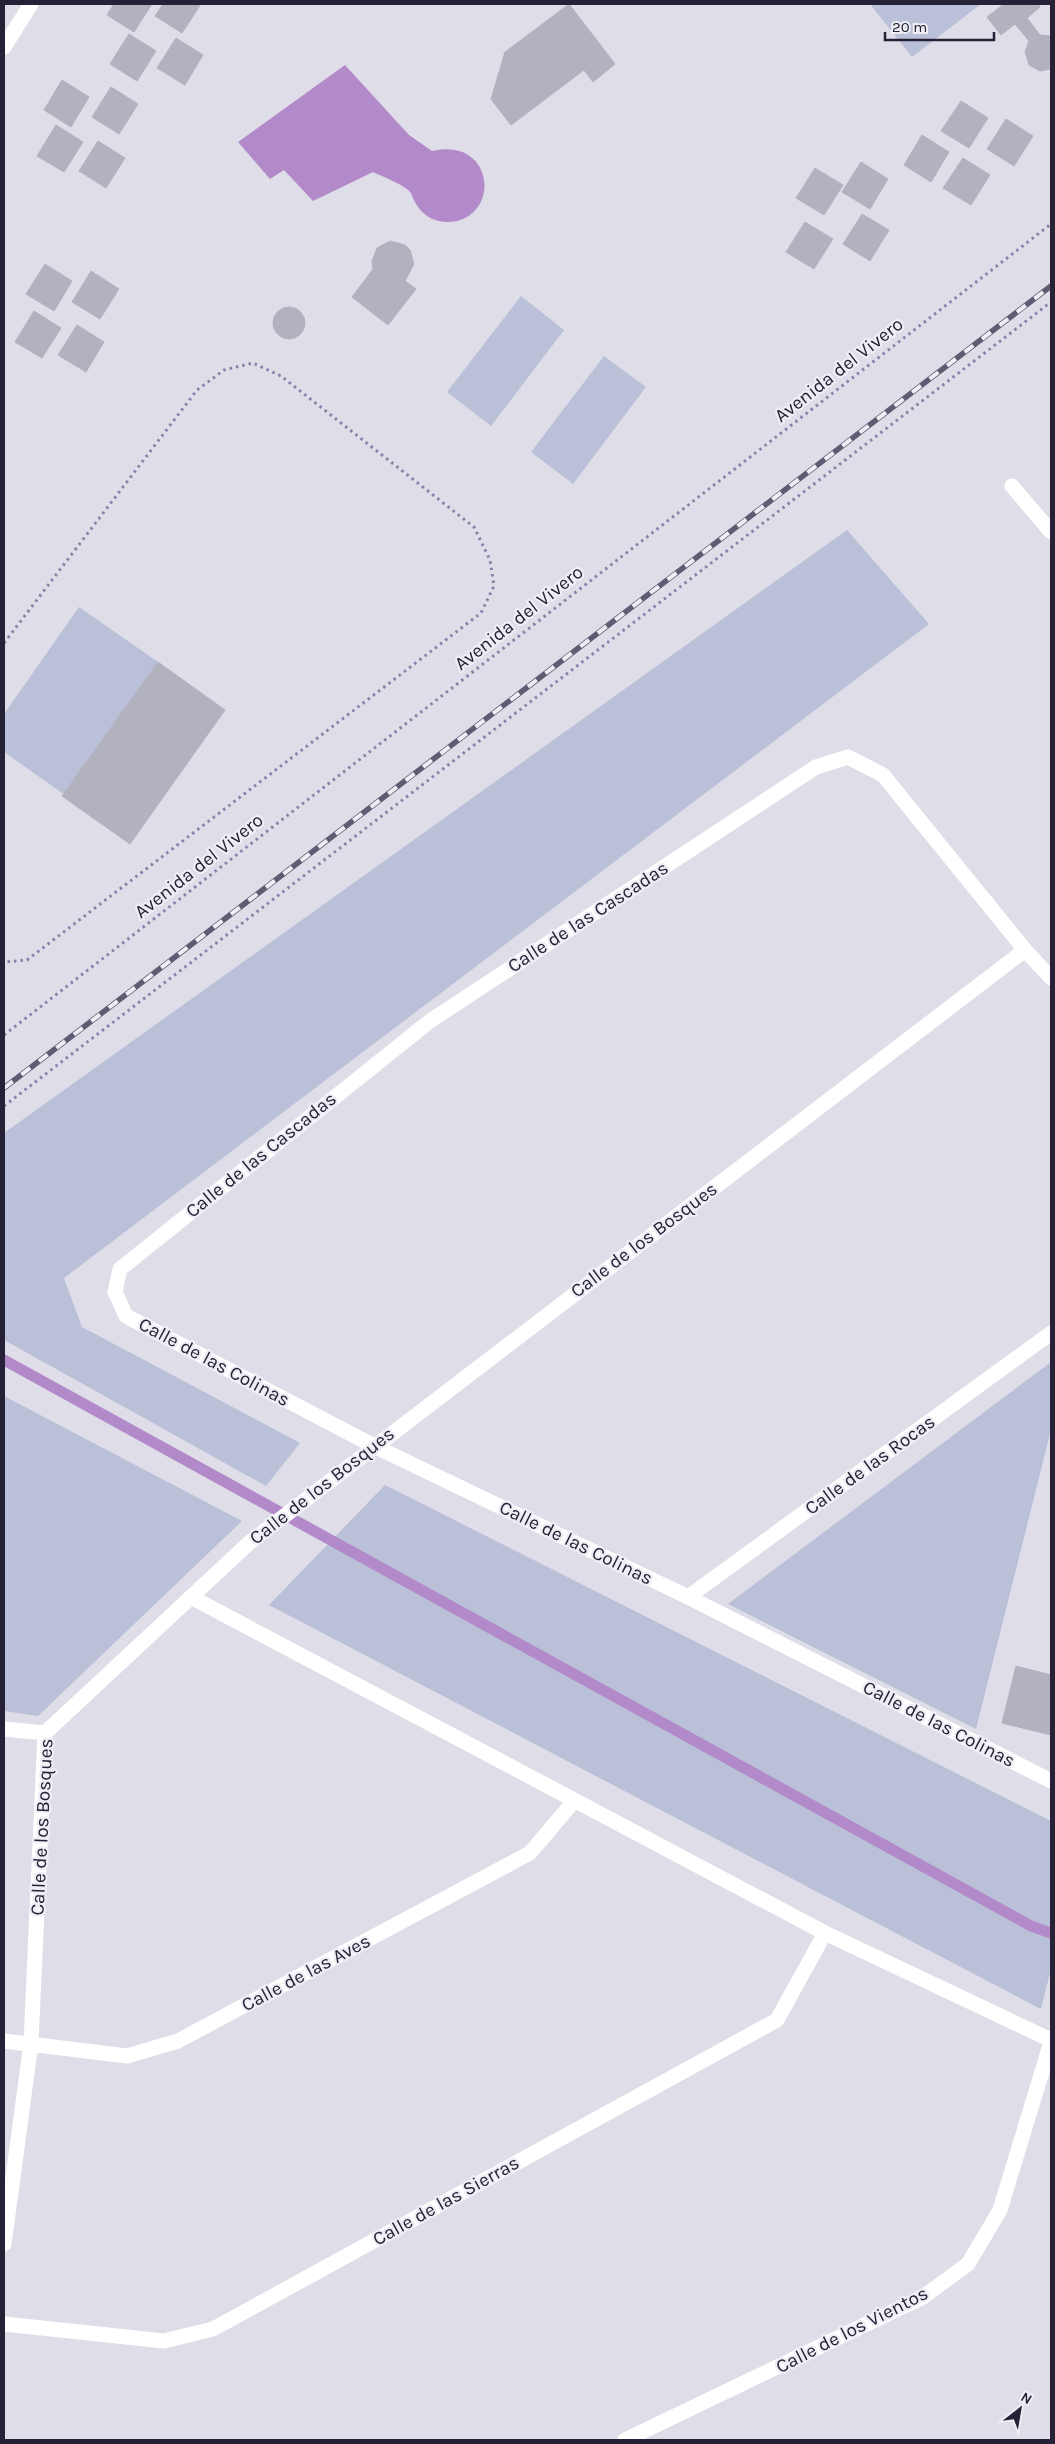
<svg xmlns="http://www.w3.org/2000/svg" width="1055" height="2444" font-family="Karla,sans-serif">
  <style>
    .green { fill: #b9c0d7 }
    .water { fill: #b38ac9 }
    .lines { fill: none; stroke-linecap: round; stroke-linejoin: round }
    .stream { stroke: #b38ac9; stroke-width: 11 }
    .building { fill: #b2b1be; stroke: #b3b1c1 }
    .path { stroke: #8981a9; stroke-width: 3; stroke-dasharray: 2.5 4; stroke-linecap: butt }
    .street { stroke: #fff; stroke-width: 15 }
    .secondary { stroke: #fff; stroke-width: 15 }
    .rail-casing { stroke: #605b72; stroke-width: 5.5 }
    .rail { stroke: #eeeef5; stroke-width: 4; stroke-dasharray: 11; stroke-linecap: butt }
    .labels { text-anchor: middle; dominant-baseline: central; stroke-width: 4.5; stroke-linejoin: round; paint-order: stroke }
    .street-label { font-size: 19px; fill: #262136; stroke: #eeeef5 }
  </style>
  <rect width="100%" height="100%" fill="#dfdee8"/>
  <path class="green" d="M870 4H981L912 57Z
    M521 296 564 330 491 426 447 392Z
    M604 356 646 387 573 484 531 452Z
    M847 530 929 624 64 1278 82 1327 300 1443 266 1486 4 1340V1133Z
    M79 607 158 662 65 795 4 752V714Z
    M1051 1362V1430L976 1729 728 1604Z
    M4 1396 242 1521 38 1716 4 1711Z
    M385 1485 1051 1821V1969L1041 2009 269 1605Z"/>
  <path class="water" d="M345 65 409 135 432 151C492 137 501 210 457 221 440 225 423 218 415 202 413 199 412 194 410 192 405 185 381 176 373 172L313 201 284 170 270 179 238 142Z"/>
  <g class="lines">
    <path class="stream" d="M4 1360 1031 1926 1051 1933"/>
  </g>
  <path class="building" d="M114 4H152L134 32 107 15Z
    M163 4H201L182 33 155 16Z
    M569 4 615 64 593 82 584 70 511 125 491 99 505 52Z
    M1004 4H1038L1040 7 1027 18 1040 35 1051 36V69L1040 71 1029 65 1025 52 1029 41 1015 24 1001 35 987 17Z
    M129 34 156 51 137 81 110 64Z
    M176 38 203 55 185 85 157 68Z
    M62 80 89 97 71 127 44 110Z
    M111 87 138 104 119 134 92 117Z
    M961 101 988 118 969 148 941 131Z
    M1006 119 1033 136 1014 166 987 149Z
    M56 125 83 142 64 172 37 156Z
    M922 135 949 152 931 182 904 165Z
    M98 141 125 158 106 188 79 171Z
    M963 158 990 175 971 205 943 188Z
    M861 162 888 179 870 209 842 192Z
    M815 168 843 185 824 215 796 198Z
    M862 214 889 230 870 261 843 244Z
    M805 222 833 239 814 269 786 252Z
    M390 241 405 245 410 250 414 264 405 281 416 289 388 325 352 297 373 269 372 261 377 248Z
    M45 264 72 281 54 311 26 294Z
    M91 271 119 289 100 319 72 302Z
    M273 323a16 16 0 1 1 32 0a16 16 0 1 1-32 0Z
    M34 311 61 328 42 358 15 342Z
    M77 325 104 342 86 372 58 355Z
    M158 662 225 710 130 844 62 796Z
    M1016 1666 1051 1675V1735L1002 1723Z"/>
  <g class="lines">
    <path class="path" d="M4 643 197 390 224 370 253 363 281 376 474 527 490 560 494 586 481 613 27 960 4 962
      M4 1035 1051 224
      M4 1106 1051 302"/>
    <path class="street" d="M1012 486 1051 532
      M1051 978 1025 950 883 775 848 757 816 767 430 1021 120 1269 115 1292 126 1316 374 1446 688 1597 1051 1781
      M191 1597 825 1933 1051 2040
      M688 1597 1051 1333
      M4 1729 45 1733
      M4 2041 127 2056 178 2041 530 1853 574 1801
      M4 2244 31 2043 45 1733 249 1543 1025 950
      M4 2324 164 2341 213 2329 777 2020 825 1933
      M625 2440 923 2297 968 2264 1000 2210 1051 2042"/>
    <path class="secondary" d="M4 47 31 4"/>
    <defs>
      <path id="rail" d="M4 1088 1051 286"/>
    </defs>
    <use href="#rail" class="rail-casing"/>
    <use href="#rail" class="rail"/>
  </g>
  <g class="labels">
    <g class="street-label">
      <text transform="translate(839 370) rotate(-38)">Avenida del Vivero</text>
      <text transform="translate(519 618) rotate(-38)">Avenida del Vivero</text>
      <text transform="translate(199 866) rotate(-38)">Avenida del Vivero</text>
      <text transform="translate(588 917) rotate(-33)">Calle de las Cascadas</text>
      <text transform="translate(261 1155) rotate(-39)">Calle de las Cascadas</text>
      <text transform="translate(644 1240) rotate(-37)">Calle de los Bosques</text>
      <text transform="translate(214 1362) rotate(28)">Calle de las Colinas</text>
      <text transform="translate(870 1465) rotate(-36)">Calle de las Rocas</text>
      <text transform="translate(322 1486) rotate(-38)">Calle de los Bosques</text>
      <text transform="translate(576 1543) rotate(26)">Calle de las Colinas</text>
      <text transform="translate(939 1724) rotate(27)">Calle de las Colinas</text>
      <text transform="translate(42 1827) rotate(-87)">Calle de los Bosques</text>
      <text transform="translate(306 1973) rotate(-28)">Calle de las Aves</text>
      <text transform="translate(446 2201) rotate(-29)">Calle de las Sierras</text>
      <text transform="translate(852 2330) rotate(-27)">Calle de los Vientos</text>
    </g>
  </g>
  <rect width="1055" height="2444" fill="none" stroke="#262136" stroke-width="10"/>
  <g transform="translate(1020 2409) rotate(31)" stroke="#eeeef5" stroke-width="4" paint-order="stroke">
  <path d="M0-4L9 19L0 12L-9 19Z" fill="#262136"/>
  <text y="-8" font-size="14" font-weight="bold" text-anchor="middle" fill="#262136">N</text>
  </g>
  <path d="M885 32v8h109v-8" fill="none" stroke="#262136" stroke-width="2.5"/>
  <text x="892" y="32" font-size="15" fill="#262136" stroke="#eeeef5" stroke-width="4" paint-order="stroke">20 m</text>
</svg>
